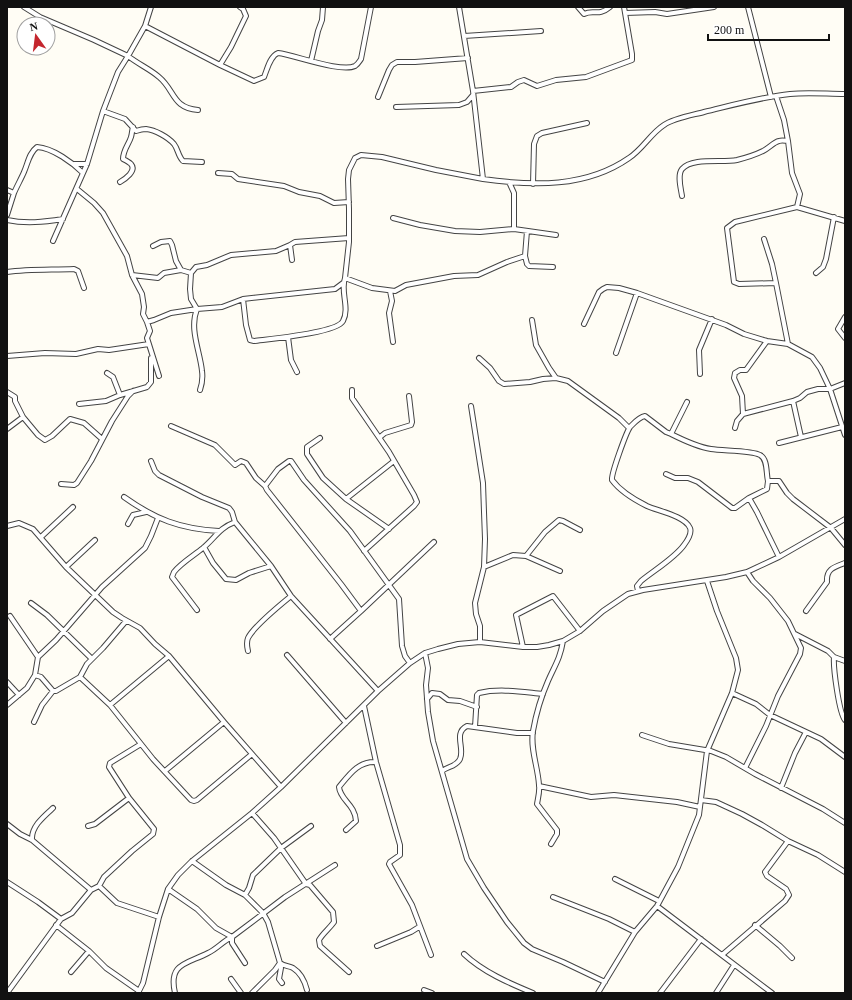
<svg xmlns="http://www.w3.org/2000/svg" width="852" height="1000" font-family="Georgia,serif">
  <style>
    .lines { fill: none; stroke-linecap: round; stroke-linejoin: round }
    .minor-casing { stroke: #444; stroke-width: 6 }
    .minor { stroke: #fff; stroke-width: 4 }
  </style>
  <rect width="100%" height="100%" fill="#fffdf5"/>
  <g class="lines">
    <defs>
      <path id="minor" d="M24 7 40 17 94 40 128 56 145 26 151 7
        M578 7 584 14C594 9 598 17 610 7
        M748 7 771 97
        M625 13 655 12 667 14 714 7
        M145 26 220 65 254 81 264 77C267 70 270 56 278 53 295 55 341 73 355 66 358 64 359 62 361 59L371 7
        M464 36 541 31
        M311 61 318 31 322 20 323 7
        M220 65 231 47 246 16 243 9 240 7
        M473 91 511 87 518 82 524 80 537 86 556 80 586 77 632 60V54L624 7
        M776 96 784 120 788 141
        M378 97 389 70 392 65 397 62H415L468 58
        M396 107 459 105 467 102 473 95
        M103 111 125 119 136 131C139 130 143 129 146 129 155 130 168 137 174 144 178 149 178 156 183 161L202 162
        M74 164H87
        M218 173 232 174 238 179 284 186 299 192 320 196 334 203 349 202
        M483 179C533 186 586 188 629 158 643 149 650 134 664 125 674 118 693 115 704 112 733 105 761 97 790 94 808 92 827 94 845 94
        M120 182C125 179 137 171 131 164 129 162 125 160 123 159 123 150 129 144 131 137 132 134 132 130 133 127
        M509 182 514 193V229
        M533 184 534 144 537 136 542 133 587 123
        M77 189 94 203 103 213 122 247 127 256 132 275 142 294 144 307 143 314 147 322
        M7 190 14 193C17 186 21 179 24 172 28 163 29 153 37 147 53 148 73 163 83 173
        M682 196C681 189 677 175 682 169 692 157 723 163 737 160 745 158 755 155 763 151 769 148 774 142 779 141 782 140 786 141 788 141L792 173 800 194 797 207
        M7 215 14 193
        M393 218 420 225 455 231 480 232 514 229 556 235
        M7 220C26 224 44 222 63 219
        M527 231 525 256 527 264 529 266 553 267
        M764 239 772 264 776 283
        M53 241 87 164 103 111 118 72 128 56C138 64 150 69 159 77 175 90 172 108 198 110
        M153 246 161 242 170 241 172 245 176 261 181 270 191 273
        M292 260 290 245 295 242 349 238
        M7 272C29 269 51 270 74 269L78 271 84 288
        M816 273 823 267 826 259 834 217
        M132 275 158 278 164 273 181 270
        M345 278 372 288 395 291 406 285 454 276 478 275 507 262 525 256
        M390 291 392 301 389 313 393 342
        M243 299 246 325 250 340 254 341C269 339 337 333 343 321 350 308 340 291 345 278L349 242V209L348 179 349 170 355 158 361 155 382 157 436 170 483 179 473 91 459 7
        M845 317 838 329 845 338
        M532 320 536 345 549 368 556 378
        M584 324 599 292 603 289 607 287 619 288 637 293 726 325 744 334 767 341 788 344 812 357 820 368 830 389 845 435
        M288 337 291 360 297 372
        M788 344 776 283 739 284 734 282 727 228 735 222 797 207 845 221
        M616 353 637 293
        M7 356 45 353 76 354 98 349 109 350 149 344
        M479 358 490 368 499 381 504 384 530 382 543 379 556 378 568 381 619 418 629 428
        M107 373 113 377 120 395 147 387 151 382V358
        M700 374 699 350 712 319
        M159 376 147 338 150 331 147 322 154 320 171 313 197 309 222 307 243 299 335 289 343 283
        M200 390C202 384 203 378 202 371 200 351 189 329 197 309L191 299 190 289 191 273 196 267 207 265 231 255 276 251 290 245
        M352 390V398L389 452 414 495 417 502 414 506 364 551
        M7 392 15 397V401L23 417 7 429
        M793 401 801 437
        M79 404 106 401 120 395
        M471 406 483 483 484 512 485 539 484 567 475 603 476 614 480 626V642
        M743 414 742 396 734 378 735 373 740 370H746L767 341
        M23 417 38 435 45 440 52 436 70 419 84 423 102 439
        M171 426 215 445 235 465 241 461 246 463 256 478 265 486 267 490 341 584 361 611 434 542
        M735 428 737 421 743 414 793 401 800 398 807 392 818 389H830L845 383
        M671 434C683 440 697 447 711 449 722 451 752 450 760 455 768 459 766 474 768 481
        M380 437 385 433 411 425 412 422 409 396
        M320 438 307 447V454L323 478 346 499
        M779 443 842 427
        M151 461 155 471 159 475 202 497 229 508 232 512 235 522 271 566 291 596 378 691
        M666 474 675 478H688L698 482 732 508H735L749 498 757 512 779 557
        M61 484 74 485 77 483 91 461 112 421 128 396 133 391
        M265 486 278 469 289 461H291L304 480 350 531 399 599 402 646 405 656 410 663
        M124 497C155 519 180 529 219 531
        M749 498 767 489 768 481H779L787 493 793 499 831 528 845 545
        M128 524 133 515 146 512
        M7 526 19 523 33 529 66 567 113 612 122 618 140 628 155 644 169 656 224 722 281 787
        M389 529 346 499 394 461
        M41 537 73 507
        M204 547 213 563 226 579 236 580 249 573 271 566
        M526 556 545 532 559 520 563 521 580 530
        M66 567 95 540
        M484 567 513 555 526 556 560 571
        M638 591 637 586 641 581C653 571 675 558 684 545 687 541 692 533 690 528 685 516 658 511 647 506 635 500 620 491 612 480 611 474 626 433 630 427 634 423 639 417 645 416L666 432 671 434 687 402
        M31 603 47 615 92 659
        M197 610 172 577 174 572C181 563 193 556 203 548 215 538 219 528 235 522
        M806 611 827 582C826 569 834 567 845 563
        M10 616 38 657
        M795 634 828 651 834 657 845 661
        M330 639 361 611
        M523 647 516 615 553 596 580 631
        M248 651C247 646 246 643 248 638 254 626 280 605 291 596
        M425 653 428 668 426 685 428 712 433 741 467 859 484 888 507 922 524 943 532 949 563 962 605 982
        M287 655 346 723
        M834 657C833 667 839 713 845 720
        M35 675 41 677 53 691H56L80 677 87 664 103 648 126 621
        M80 677 110 705 153 759 191 800 194 801 197 800 252 754
        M7 682 19 695
        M732 693 756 704 770 715 821 739 845 757
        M427 699 432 693 440 694 448 700 460 701 477 707
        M7 705 27 688 35 675 38 657 56 640 102 587 145 548 151 536 158 518
        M110 705 169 656
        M364 706 376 762 400 845V855L390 862 389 864 412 905 431 955
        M34 722 42 705 53 691
        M475 727 477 695 479 693C500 688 522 692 543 694
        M642 735 669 744 711 751 726 757 755 774 823 809 845 823
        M745 768 766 726 778 696 800 654 801 648 788 621 770 598 753 581 747 572
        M165 771 224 722
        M442 771C448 766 456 767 460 759 465 748 453 733 467 726L517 733H533
        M539 786 591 797 614 795 677 802 700 807
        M781 788 795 753 806 732
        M701 800 716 802 742 814 762 825 788 841 818 855 845 872
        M252 813 274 838 306 884 310 885 333 912 334 922C329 929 323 933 319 940L320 946 349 972
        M7 824 20 834 32 840 91 890
        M88 826 95 824 129 798
        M346 830 356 821C355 804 340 800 339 787 349 775 358 761 376 762
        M32 840C31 827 43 817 53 808
        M551 844 557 834V830L537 804C538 798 540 791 539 785 538 767 530 749 533 731 536 714 541 697 548 681 555 665 560 659 563 641
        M192 861 226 885 245 895 263 913 268 922 280 963 275 970 252 993
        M615 879 659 901
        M7 882 38 902 61 919
        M99 886 117 903 159 917
        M168 889 197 909 216 928 232 937C223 941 217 949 208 953 187 964 168 963 175 993
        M245 895 249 888 253 875 281 848 311 826
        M553 897 609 919 635 932
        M657 906 772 993
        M56 925 89 951 106 968 139 991
        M755 925 780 946 792 958
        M377 946 411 932 419 927
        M464 954C483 972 509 983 533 993
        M722 955 785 901 789 895 786 889 767 876 765 872 788 841
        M245 963 232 943V937L285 897 335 865
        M71 972 89 951
        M231 979 241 993
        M282 983 279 979 281 968 280 963C284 966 289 966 293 968 301 973 305 982 307 990
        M424 990 432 993
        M7 993 61 919 72 913 91 890 99 886 104 877 132 851 153 834 154 829 129 798 109 767 110 763 141 744
        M138 993 143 983 159 917 168 889 178 875 192 861 252 813 281 787 378 691 410 663 425 653 438 649 458 644 480 642 523 647H537L549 645 563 641 580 631 603 611 628 594 643 590 726 577 747 572 779 557 845 519
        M598 993 635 932 657 906 678 867 699 815 707 751 732 693 738 670 736 658 717 611 707 581
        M660 993 701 939
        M716 993 734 965"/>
    </defs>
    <use href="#minor" class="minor-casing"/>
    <use href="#minor" class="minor"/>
  </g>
  <rect width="852" height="1000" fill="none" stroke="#111111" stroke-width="16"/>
  <g transform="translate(36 36) rotate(346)"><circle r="19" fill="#ffffff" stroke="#a0a0a0"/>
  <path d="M0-3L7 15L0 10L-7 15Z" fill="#c4262e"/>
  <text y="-6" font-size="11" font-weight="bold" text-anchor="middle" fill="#111111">N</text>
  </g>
  <path d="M708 34v6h121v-6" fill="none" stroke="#111111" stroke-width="2"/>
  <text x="714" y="34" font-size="12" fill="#111111" stroke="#ffffff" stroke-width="3" paint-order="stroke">200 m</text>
</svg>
